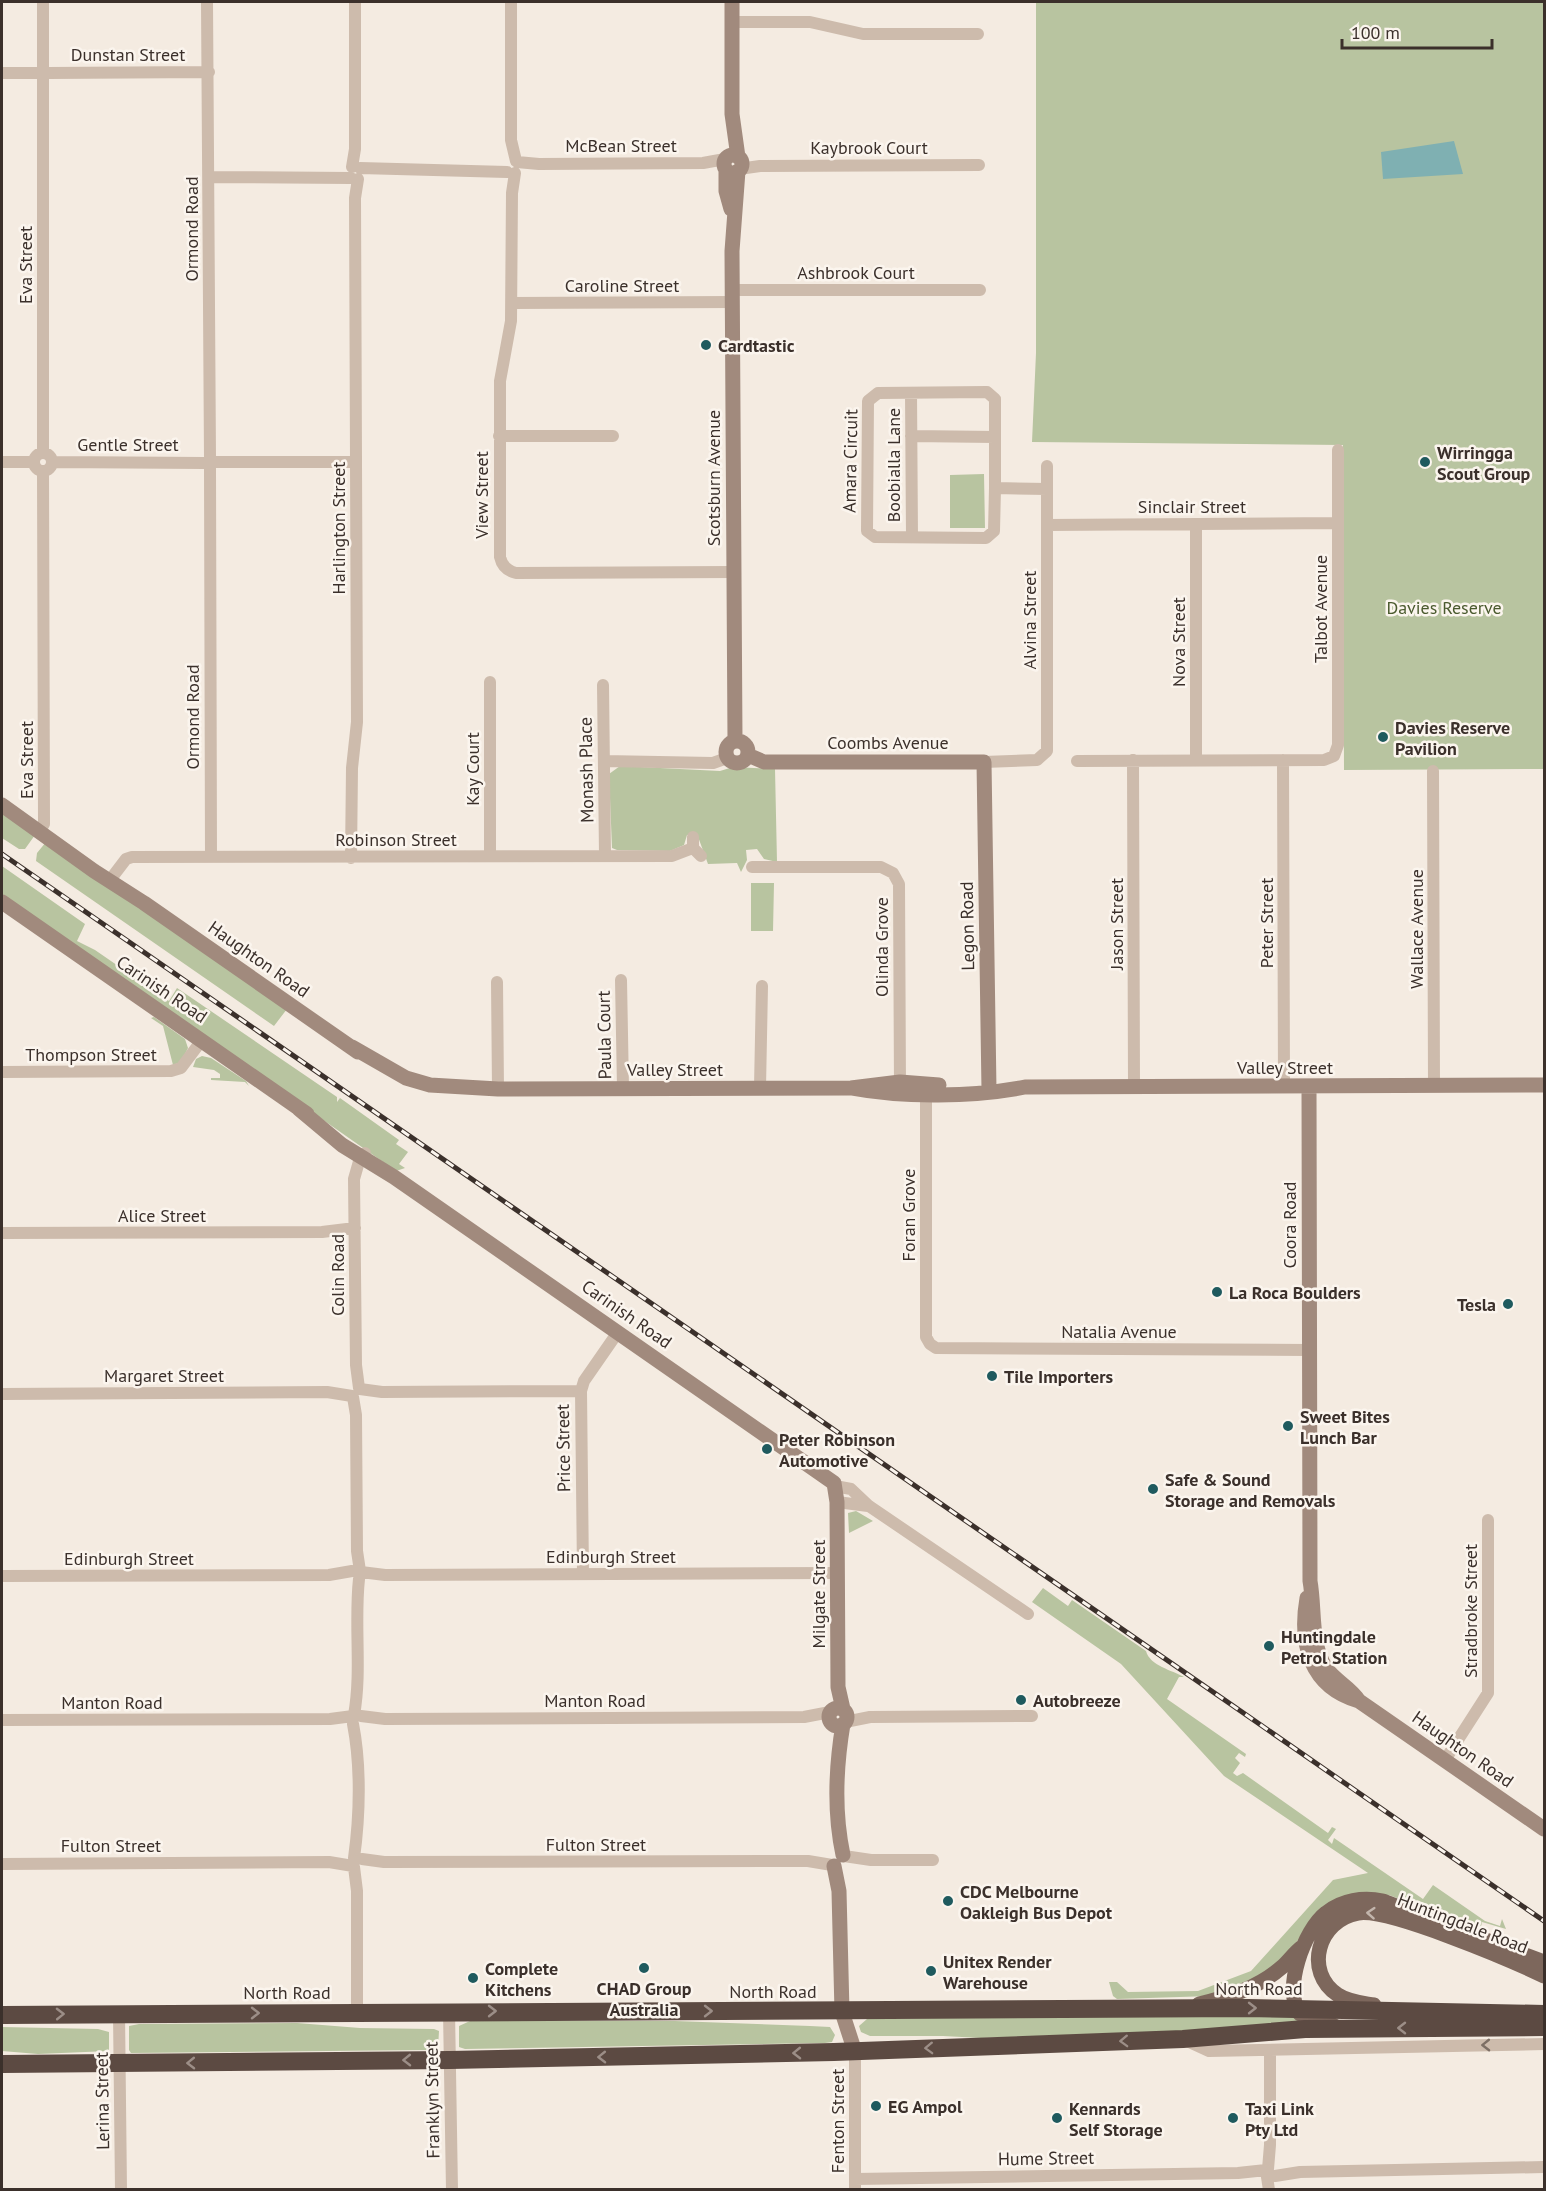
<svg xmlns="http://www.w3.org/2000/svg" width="1546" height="2191" font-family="'PT Sans',sans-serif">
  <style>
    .green { fill: #b8c4a0 }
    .water { fill: #7fb0b2 }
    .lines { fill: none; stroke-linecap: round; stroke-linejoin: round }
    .street { stroke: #cdbbac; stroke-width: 12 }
    .secondary { stroke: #a18a7d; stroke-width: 15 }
    .primary { stroke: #7d675c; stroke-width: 15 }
    .highway { stroke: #5c4a42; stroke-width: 18 }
    .rail-casing { stroke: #3b302b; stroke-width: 5 }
    .rail { stroke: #fbf5ee; stroke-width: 3; stroke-dasharray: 9; stroke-linecap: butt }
    .oneway { stroke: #c2b5ac }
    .oneway2 { stroke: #9c8e87 }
    .oneway3 { stroke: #7d6f65 }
    .poi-dot { fill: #1f5a5e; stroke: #fbf5ee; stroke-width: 2 }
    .labels { text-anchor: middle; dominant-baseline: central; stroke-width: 5; stroke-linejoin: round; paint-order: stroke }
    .street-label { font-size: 18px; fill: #3b302b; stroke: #fbf5ee }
    .poi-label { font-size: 18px; font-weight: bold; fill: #3b302b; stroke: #fbf5ee; text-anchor: start }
    .park-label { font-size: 18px; fill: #4a5a2e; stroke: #fbf5ee }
  </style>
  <rect width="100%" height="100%" fill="#f4ebe1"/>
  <path class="green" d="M1036 2H1544V769L1344 770 1343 445 1032 442 1036 353Z
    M984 474 985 528H950V475Z
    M620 766 720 771 733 767 775 769 777 862 764 859 757 849 746 850 747 860 741 872 737 863 708 864 697 834 687 835 684 845 670 851 617 850 612 848 609 774Z
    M2 812 35 835 25 849H19L2 838Z
    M46 842 287 1009 274 1026 36 861 37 853Z
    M2 866 85 924 77 941 95 950 169 1001 177 988 337 1097V1102L340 1098 399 1140 396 1144 408 1152 399 1164 405 1168 396 1171 2 895Z
    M751 883H774L773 931H751Z
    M154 1017 185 1039 188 1048 181 1062 173 1065 163 1026 151 1018Z
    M202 1056 211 1058 246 1081 249 1086 245 1082 211 1080V1078H220V1074L214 1070 193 1067 196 1059Z
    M856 1511 873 1521 849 1533 848 1513Z
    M1043 1588 1068 1606 1072 1600 1146 1651C1150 1666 1172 1670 1184 1677H1179L1167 1699 1246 1754 1245 1757 1239 1753 1235 1758 1240 1763 1233 1773 1237 1776 1243 1773 1328 1833 1332 1827 1336 1829 1328 1840 1332 1844 1334 1838 1423 1899 1433 1885 1485 1921 1500 1926 1502 1919 1506 1929 1482 1922 1481 1927 1488 1929 1486 1932 1389 1895 1305 1928 1292 1950 1275 1967 1249 1983 1211 1996 1117 1999 1113 1996 1109 1982H1117L1128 1992 1198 1991 1251 1971 1333 1880 1368 1873 1224 1776 1121 1664 1032 1602Z
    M1284 2013 1304 2020 1248 2029 981 2038 943 2036H870L861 2032 859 2026 867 2019Z
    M470 2021H675L810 2026 830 2027 835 2035 832 2042 825 2043 465 2049 459 2047V2026Z
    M297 2023 360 2028 434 2029 439 2031 438 2048 427 2050 131 2053 129 2050V2026L139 2024Z
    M2 2027 98 2029 109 2032V2051L38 2054 2 2051Z"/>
  <path class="water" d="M1454 141 1463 174 1383 179 1381 152Z"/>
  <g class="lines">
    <path class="street" d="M43 2V68
      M207 2 210 457
      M511 2V140L516 161
      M732 22H810L863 34H978
      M2 73H38
      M48 73 209 72
      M43 78V453
      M517 162 539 164 703 163 725 159
      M352 167 355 149V2
      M360 168 507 172
      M739 169 760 166 979 165
      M515 173 512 193 511 321 500 381V557C502 566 507 571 516 573L733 572
      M209 177 351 178
      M733 290H980
      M512 303 733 302
      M911 393 912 537
      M499 436H613
      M911 436 995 437
      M34 462a9 9 0 1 1 18 0a9 9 0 1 1-18 0Z
      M2 462H34
      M52 462 204 463
      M215 462H355
      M210 468 211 857
      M995 488 994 531 986 538 875 537 867 531 868 401 878 393 987 392 995 399V488L1047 489
      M1196 524V760
      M1047 525 1338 523
      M603 685 605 855
      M1133 760 1134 1087
      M1283 760 1284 1086
      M604 761 713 763 727 758
      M1077 761 1324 760 1334 756 1338 745V450
      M984 762 1037 760 1047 751V466
      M1433 771 1434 1086
      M39 831 44 824 43 471
      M693 837V848L701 856
      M490 856V682
      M351 858 352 768 357 722 355 198 358 179
      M752 867H881L893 873 899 884 900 1089
      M110 880 126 859 132 857 672 856 693 848
      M621 980 623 1088
      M497 982 498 1089
      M2 1072 171 1071 181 1068 202 1040
      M926 1087V1337L930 1344 936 1348 1309 1350
      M760 1088 762 986
      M2 1233 322 1232 355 1228
      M359 1388 356 1365 354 1179 360 1158 365 1153
      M360 1389 382 1392 581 1391
      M2 1394 327 1392 352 1396
      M353 1397 356 1415 357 1551 360 1571
      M835 1486 851 1489 869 1506 1028 1614
      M837 1502 868 1506
      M361 1572 385 1575 837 1573
      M583 1574 581 1391 584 1381 618 1332
      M2 1576 329 1575 352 1571
      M354 1715C362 1671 354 1624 359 1579
      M361 1716 385 1719 804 1717 830 1712
      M2 1720 330 1719 353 1716
      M845 1722 870 1717 1032 1716
      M353 1724C361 1765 360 1815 354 1858
      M1445 1760 1488 1693V1520
      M844 1856 871 1860H933
      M362 1859 384 1862 808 1861 832 1865
      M2 1864 329 1862 353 1866
      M354 1867 357 1891V2012
      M449 2011 452 2190
      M119 2013 121 2190
      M1185 2040 1209 2051 1544 2044
      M855 2052V2190
      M1268 2169 1270 2145V2050
      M1275 2176 1300 2172 1544 2167
      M1267 2177 1269 2190
      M855 2179 1238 2173 1266 2170"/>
    <path class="secondary" d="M732 2V114L738 157
      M724 164a9 9 0 1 1 18 0a9 9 0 1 1-18 0Z
      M726 170V191L731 209
      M735 740 732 251 738 171
      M726 752a11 11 0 1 1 22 0a11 11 0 1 1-22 0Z
      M748 755 764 762H984L989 1090
      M2 805 94 871C111 882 127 892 144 903L358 1052
      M2 902 307 1114
      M352 1047 406 1078 430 1085 498 1089 851 1088 900 1082 939 1085
      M1309 1086 1310 1581C1315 1608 1310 1644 1326 1668 1335 1681 1350 1687 1359 1701
      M851 1088C904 1098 973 1097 1025 1087L1544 1085
      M299 1109 342 1145 394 1177 834 1483 837 1502 838 1687 843 1709
      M1307 1598C1299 1644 1310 1687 1359 1701L1544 1829
      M829 1717a9 9 0 1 1 18 0a9 9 0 1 1-18 0Z
      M843 1855C834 1813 836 1766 843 1724
      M834 1866 839 1891 842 2012 855 2052"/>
    <path class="primary" d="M1199 2004C1229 1997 1258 1988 1282 1967 1289 1961 1294 1953 1302 1947
      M1374 2005C1362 2003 1348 2002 1338 1995 1303 1972 1318 1920 1358 1913 1389 1908 1511 1960 1544 1976
      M1338 2028 1320 2018 1300 2014C1282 1990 1304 1930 1326 1913 1342 1900 1363 1897 1383 1901L1544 1962"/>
    <path class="highway" d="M2 2015 1248 2008 1544 2014
      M2 2064 450 2060 834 2052 1183 2039 1305 2029 1544 2027"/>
    <defs>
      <path id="rail" d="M2 854 1544 1921"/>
    </defs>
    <use href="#rail" class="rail-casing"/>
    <use href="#rail" class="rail"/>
  </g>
  <defs><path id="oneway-chevron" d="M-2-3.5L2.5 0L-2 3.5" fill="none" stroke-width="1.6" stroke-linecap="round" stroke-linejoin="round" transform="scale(1.5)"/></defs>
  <use class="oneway" href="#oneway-chevron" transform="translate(1371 1913) rotate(-176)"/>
  <g class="oneway2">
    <use href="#oneway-chevron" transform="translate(1252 2008)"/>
    <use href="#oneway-chevron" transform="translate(492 2011)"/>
    <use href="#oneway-chevron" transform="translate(708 2011)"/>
    <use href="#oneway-chevron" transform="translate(255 2013)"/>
    <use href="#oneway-chevron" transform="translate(60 2014) rotate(-1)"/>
    <use href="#oneway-chevron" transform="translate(1402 2028) rotate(180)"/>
    <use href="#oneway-chevron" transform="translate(1124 2041) rotate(178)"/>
    <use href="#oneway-chevron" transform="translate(929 2048) rotate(178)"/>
    <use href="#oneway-chevron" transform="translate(797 2053) rotate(179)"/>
    <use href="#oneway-chevron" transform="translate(602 2057) rotate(179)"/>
    <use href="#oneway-chevron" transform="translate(407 2060) rotate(179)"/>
    <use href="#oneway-chevron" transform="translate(191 2063) rotate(179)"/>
  </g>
  <use class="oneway3" href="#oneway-chevron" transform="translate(1486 2045) rotate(179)"/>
  <g class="poi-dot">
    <circle cx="706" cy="345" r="6"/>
    <circle cx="1425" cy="462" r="6"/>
    <circle cx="1383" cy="737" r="6"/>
    <circle cx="1217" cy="1292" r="6"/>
    <circle cx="1508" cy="1304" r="6"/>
    <circle cx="992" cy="1376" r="6"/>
    <circle cx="1288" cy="1426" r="6"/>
    <circle cx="767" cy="1449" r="6"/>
    <circle cx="1153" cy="1489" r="6"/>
    <circle cx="1269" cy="1646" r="6"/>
    <circle cx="1021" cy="1700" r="6"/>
    <circle cx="948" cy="1901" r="6"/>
    <circle cx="644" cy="1968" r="6"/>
    <circle cx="931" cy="1971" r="6"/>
    <circle cx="473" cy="1978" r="6"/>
    <circle cx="876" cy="2106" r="6"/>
    <circle cx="1057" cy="2118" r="6"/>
    <circle cx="1233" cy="2118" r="6"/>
  </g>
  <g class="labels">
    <g class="street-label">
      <text x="128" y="54">Dunstan Street</text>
      <text x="621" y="145">McBean Street</text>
      <text x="869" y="147">Kaybrook Court</text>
      <text transform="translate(191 229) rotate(-90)">Ormond Road</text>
      <text transform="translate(25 265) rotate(-90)">Eva Street</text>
      <text x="856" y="272">Ashbrook Court</text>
      <text x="622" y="285">Caroline Street</text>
      <text x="128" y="444">Gentle Street</text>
      <text transform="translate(850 461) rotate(-89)">Amara Circuit</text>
      <text transform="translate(893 465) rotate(-90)">Boobialla Lane</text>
      <text transform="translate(713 478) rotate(-90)">Scotsburn Avenue</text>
      <text transform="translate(481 495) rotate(-90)">View Street</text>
      <text x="1192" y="506">Sinclair Street</text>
      <text transform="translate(338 528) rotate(-90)">Harlington Street</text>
      <text transform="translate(1320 609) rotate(-90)">Talbot Avenue</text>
      <text transform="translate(1029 620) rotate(-90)">Alvina Street</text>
      <text transform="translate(1178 642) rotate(-90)">Nova Street</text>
      <text transform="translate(192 717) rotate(-90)">Ormond Road</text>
      <text x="888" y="742">Coombs Avenue</text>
      <text transform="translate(26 760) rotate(-90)">Eva Street</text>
      <text transform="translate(472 769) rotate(-90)">Kay Court</text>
      <text transform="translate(586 770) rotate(-91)">Monash Place</text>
      <text x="396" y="839">Robinson Street</text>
      <text transform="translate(1266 923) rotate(-90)">Peter Street</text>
      <text transform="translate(1116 924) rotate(-90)">Jason Street</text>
      <text transform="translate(967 926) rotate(-91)">Legon Road</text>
      <text transform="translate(1416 929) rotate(-90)">Wallace Avenue</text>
      <text transform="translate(881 947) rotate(-90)">Olinda Grove</text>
      <text transform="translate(259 959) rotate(35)">Haughton Road</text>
      <text transform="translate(162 989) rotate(34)">Carinish Road</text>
      <text transform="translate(604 1035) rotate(-91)">Paula Court</text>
      <text x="91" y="1054">Thompson Street</text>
      <text x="1285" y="1067">Valley Street</text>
      <text x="675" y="1069">Valley Street</text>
      <text x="162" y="1215">Alice Street</text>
      <text transform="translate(908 1215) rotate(-90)">Foran Grove</text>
      <text transform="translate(1289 1225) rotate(-90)">Coora Road</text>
      <text transform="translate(337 1275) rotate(-90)">Colin Road</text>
      <text transform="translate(627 1314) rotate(35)">Carinish Road</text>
      <text x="1119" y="1331">Natalia Avenue</text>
      <text x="164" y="1375">Margaret Street</text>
      <text transform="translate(563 1448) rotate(-91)">Price Street</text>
      <text x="611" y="1556">Edinburgh Street</text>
      <text x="129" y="1558">Edinburgh Street</text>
      <text transform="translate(818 1594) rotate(-90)">Milgate Street</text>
      <text transform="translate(1470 1611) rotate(-90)">Stradbroke Street</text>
      <text x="595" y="1700">Manton Road</text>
      <text x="112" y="1702">Manton Road</text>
      <text transform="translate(1463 1749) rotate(35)">Haughton Road</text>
      <text x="596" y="1844">Fulton Street</text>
      <text x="111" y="1845">Fulton Street</text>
      <text transform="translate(1463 1923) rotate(21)">Huntingdale Road</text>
      <text x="1259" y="1988">North Road</text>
      <text x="773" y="1991">North Road</text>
      <text x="287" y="1992">North Road</text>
      <text transform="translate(432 2100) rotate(-91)">Franklyn Street</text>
      <text transform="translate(102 2101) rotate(-91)">Lerina Street</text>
      <text transform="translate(837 2121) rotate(-90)">Fenton Street</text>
      <text transform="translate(1046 2158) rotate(-1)">Hume Street</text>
    </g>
    <g class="poi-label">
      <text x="718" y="345">Cardtastic</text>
      <text x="1437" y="452">Wirringga<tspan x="1437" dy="21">Scout Group</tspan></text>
      <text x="1395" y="727">Davies Reserve<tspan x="1395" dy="21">Pavilion</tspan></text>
      <text x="1229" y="1292">La Roca Boulders</text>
      <text x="1496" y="1304" text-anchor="end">Tesla</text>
      <text x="1004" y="1376">Tile Importers</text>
      <text x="1300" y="1416">Sweet Bites<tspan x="1300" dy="21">Lunch Bar</tspan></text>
      <text x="779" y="1439">Peter Robinson<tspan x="779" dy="21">Automotive</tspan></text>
      <text x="1165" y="1479">Safe &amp; Sound<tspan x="1165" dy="21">Storage and Removals</tspan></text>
      <text x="1281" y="1636">Huntingdale<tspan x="1281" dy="21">Petrol Station</tspan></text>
      <text x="1033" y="1700">Autobreeze</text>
      <text x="960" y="1891">CDC Melbourne<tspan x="960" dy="21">Oakleigh Bus Depot</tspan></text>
      <text x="943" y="1961">Unitex Render<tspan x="943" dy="21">Warehouse</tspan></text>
      <text x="485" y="1968">Complete<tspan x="485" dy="21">Kitchens</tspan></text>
      <text x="644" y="1988" text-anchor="middle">CHAD Group<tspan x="644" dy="21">Australia</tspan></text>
      <text x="888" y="2106">EG Ampol</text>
      <text x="1069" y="2108">Kennards<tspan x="1069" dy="21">Self Storage</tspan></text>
      <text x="1245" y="2108">Taxi Link<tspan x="1245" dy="21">Pty Ltd</tspan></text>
    </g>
    <g class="park-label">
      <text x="1444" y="607">Davies Reserve</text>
    </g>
  </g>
  <rect width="1546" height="2191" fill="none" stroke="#3b302b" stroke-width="6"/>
  <path d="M1342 39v9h150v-9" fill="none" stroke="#3b302b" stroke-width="3"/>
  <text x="1351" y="39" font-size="18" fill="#3b302b" stroke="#fbf5ee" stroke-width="4.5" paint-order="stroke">100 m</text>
</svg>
